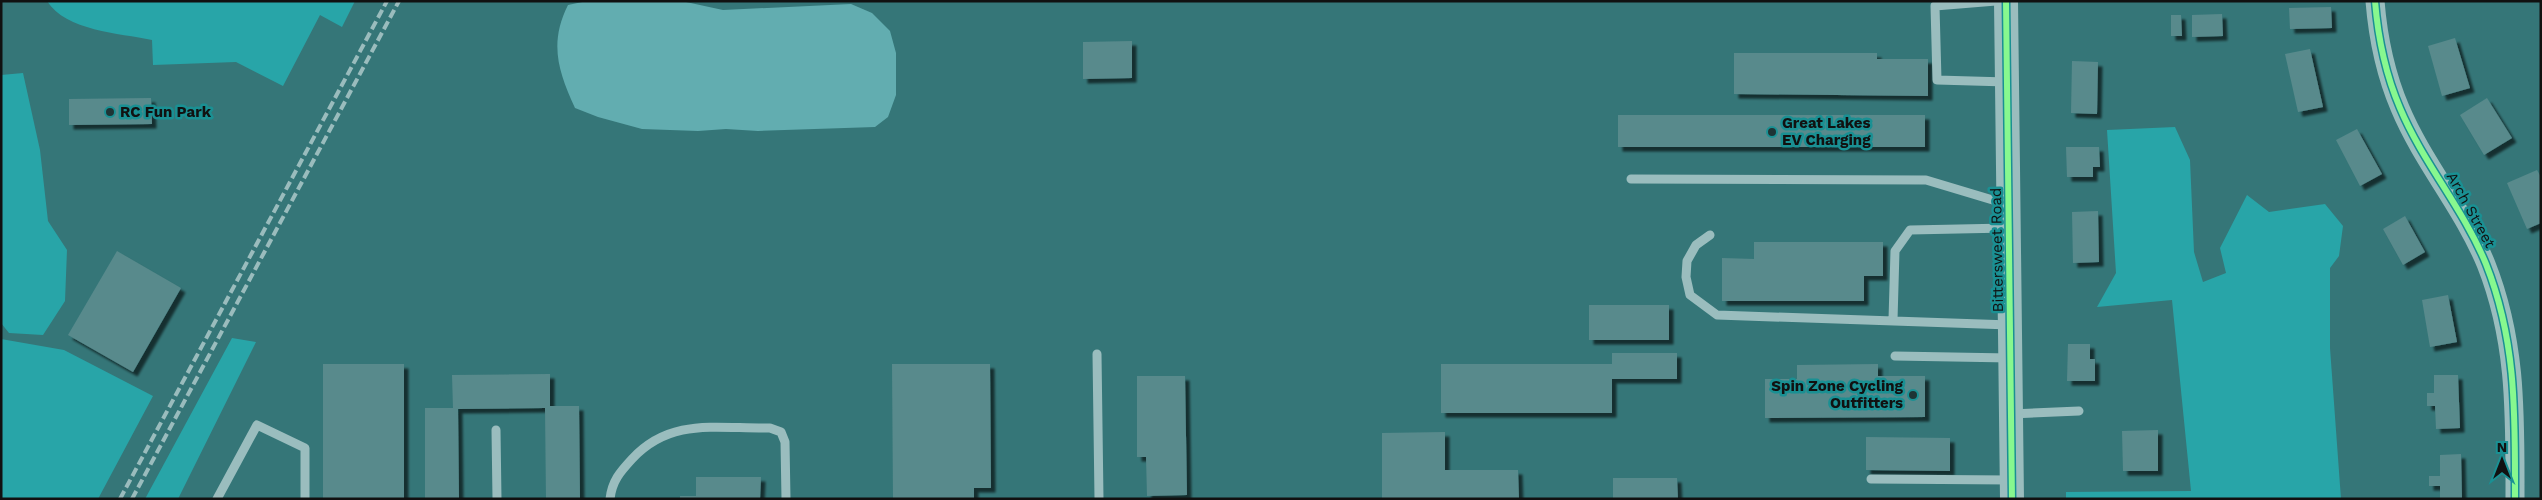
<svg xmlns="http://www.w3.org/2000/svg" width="2542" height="500" font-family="'Work Sans',sans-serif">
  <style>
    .green { fill: #28a5a8 }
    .water { fill: #62adb0 }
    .building { fill: #588a8c; filter: url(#shadow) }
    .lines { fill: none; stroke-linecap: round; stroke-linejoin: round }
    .service { stroke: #9abdbe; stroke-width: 9 }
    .minor { stroke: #9abdbe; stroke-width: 19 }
    .tertiary { stroke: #9abdbe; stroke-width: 24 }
    .rail { stroke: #9abcbd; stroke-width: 4; stroke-dasharray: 9 4; stroke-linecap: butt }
    .cycleway-casing { stroke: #1a9093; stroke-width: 9 }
    .cycleway { stroke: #87f88f; stroke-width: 6 }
    .poi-dot { fill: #1e3435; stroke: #1a9093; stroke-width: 2 }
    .labels { text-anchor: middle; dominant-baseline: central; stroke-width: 5; stroke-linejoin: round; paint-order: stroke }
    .poi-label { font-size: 15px; font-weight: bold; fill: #111; stroke: #1a9093; text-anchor: start }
    .street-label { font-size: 15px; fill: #111; stroke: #1a9093 }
  </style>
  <defs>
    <filter id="shadow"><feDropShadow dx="4.5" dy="4.5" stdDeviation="1" flood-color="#0009"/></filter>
  </defs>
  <rect width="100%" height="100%" fill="#357678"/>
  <path class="green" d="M47 1H355L342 27 320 15 283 86 236 62 153 65 152 40C119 33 66 31 47 1Z
    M23 73 40 150 48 221 67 250 65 301 43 335 9 333 1 323V75Z
    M2175 127 2190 160 2194 252 2203 282 2226 273 2220 248 2247 195 2269 212 2325 204 2343 226 2339 256 2330 268V348L2341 499H2066V492L2191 491 2172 300 2097 307 2116 273 2107 130Z
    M232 338 256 342 178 499H145Z
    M1 339 64 350 153 396 98 499H1Z"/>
  <path class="water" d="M587 1 686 2 723 10 851 4 872 13 890 31 896 53V95L888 117 875 127 758 131 726 129 698 131 642 129 598 117 575 108C558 71 549 43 568 5Z"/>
  <path class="building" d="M2331 7 2332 28 2290 29 2289 8Z
    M2222 14 2223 36 2192 37V15Z
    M2171 15H2181L2182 36H2171Z
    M2455 38 2470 88 2442 96 2428 46Z
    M1132 41V78L1083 79V42Z
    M2310 49 2323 107 2298 112 2285 54Z
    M1734 53H1877V59H1928V96L1734 94Z
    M2072 61 2098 62 2097 114 2071 113Z
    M151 98 152 124 69 125V99Z
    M2487 98 2512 138 2484 155 2460 115Z
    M1618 115H1925V147H1618Z
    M2357 129 2382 174 2360 186 2336 140Z
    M2066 147H2099L2100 167H2093V177H2067Z
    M2537 170 2541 177V223L2527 229 2507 183Z
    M2098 211 2099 262 2073 263 2072 212Z
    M2405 216 2425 252 2403 265 2383 229Z
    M1754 242H1883V276H1864V301H1722V258L1754 259Z
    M117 251 181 288 133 372 68 335Z
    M2448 295 2457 342 2430 347 2422 300Z
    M1589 305H1669V340H1589Z
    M2068 344H2090V359H2095V381H2067Z
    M1612 353H1677V379H1612V413H1441V364H1612Z
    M323 364H404V499H323Z
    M892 364H990L991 488H974V499H893Z
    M1878 364V376H1925V417L1765 418V379H1797V365Z
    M550 374V406H579L580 499H546L545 408 458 409 459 499H425V408H453L452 375Z
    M2434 375H2458L2460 428 2436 429 2435 406H2427V393H2434Z
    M1137 376H1185L1187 495 1147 496 1146 457H1137Z
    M2158 430V471H2123L2122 431Z
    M1445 432V470H1518L1519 499H1382V433Z
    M1866 437 1950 438V471L1866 470Z
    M2461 454 2462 499H2440V486H2429V476H2440V455Z
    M696 477H761L760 499H680V496H696Z
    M1613 478H1677L1678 499H1613Z"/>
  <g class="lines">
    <path class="service" d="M1996 1 1935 6 1937 80 2007 82
      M1631 179 1926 180 2006 204
      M1710 235 1696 245 1687 261 1686 277 1690 295 1717 315 2010 325
      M1893 320 1895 251 1910 230 2007 228
      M1097 354 1099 499
      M1895 356 2010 358
      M2011 414 2079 411
      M496 430 497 499
      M1871 479 2011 480
      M217 499 257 425 305 448V499
      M610 499C612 481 620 472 632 459 671 417 717 429 770 428L781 432 785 442 786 499"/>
    <path class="minor" d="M2375 1C2378 38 2385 73 2400 108 2423 163 2463 208 2486 264 2517 342 2515 416 2515 499"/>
    <path class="tertiary" d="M2006 1 2012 499"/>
    <path class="rail" d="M120 499 387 1
      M132 499 399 1"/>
    <defs>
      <path id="cycleway" d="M2006 1 2012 499
        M2375 1C2378 38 2385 73 2400 108 2423 163 2463 208 2486 264 2517 342 2515 416 2515 499"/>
    </defs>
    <use href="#cycleway" class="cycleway-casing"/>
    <use href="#cycleway" class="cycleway"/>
  </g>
  <g class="poi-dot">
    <circle cx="110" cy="112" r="5"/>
    <circle cx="1772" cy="132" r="5"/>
    <circle cx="1913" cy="395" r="5"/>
  </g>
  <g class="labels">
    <g class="poi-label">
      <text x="120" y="112">RC Fun Park</text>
      <text x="1782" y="123">Great Lakes<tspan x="1782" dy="17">EV Charging</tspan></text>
      <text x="1903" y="386" text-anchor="end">Spin Zone Cycling<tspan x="1903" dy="17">Outfitters</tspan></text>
    </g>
    <g class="street-label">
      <text transform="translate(2471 210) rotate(61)">Arch Street</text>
      <text transform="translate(1997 250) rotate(-91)">Bittersweet Road</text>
    </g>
  </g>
  <rect width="2542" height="500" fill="none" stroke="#111111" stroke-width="5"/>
  <g transform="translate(2502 460)" stroke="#1a9093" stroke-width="4" paint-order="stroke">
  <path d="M0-4L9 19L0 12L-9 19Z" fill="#111111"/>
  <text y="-8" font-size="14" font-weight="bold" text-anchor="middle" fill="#111111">N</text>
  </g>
</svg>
